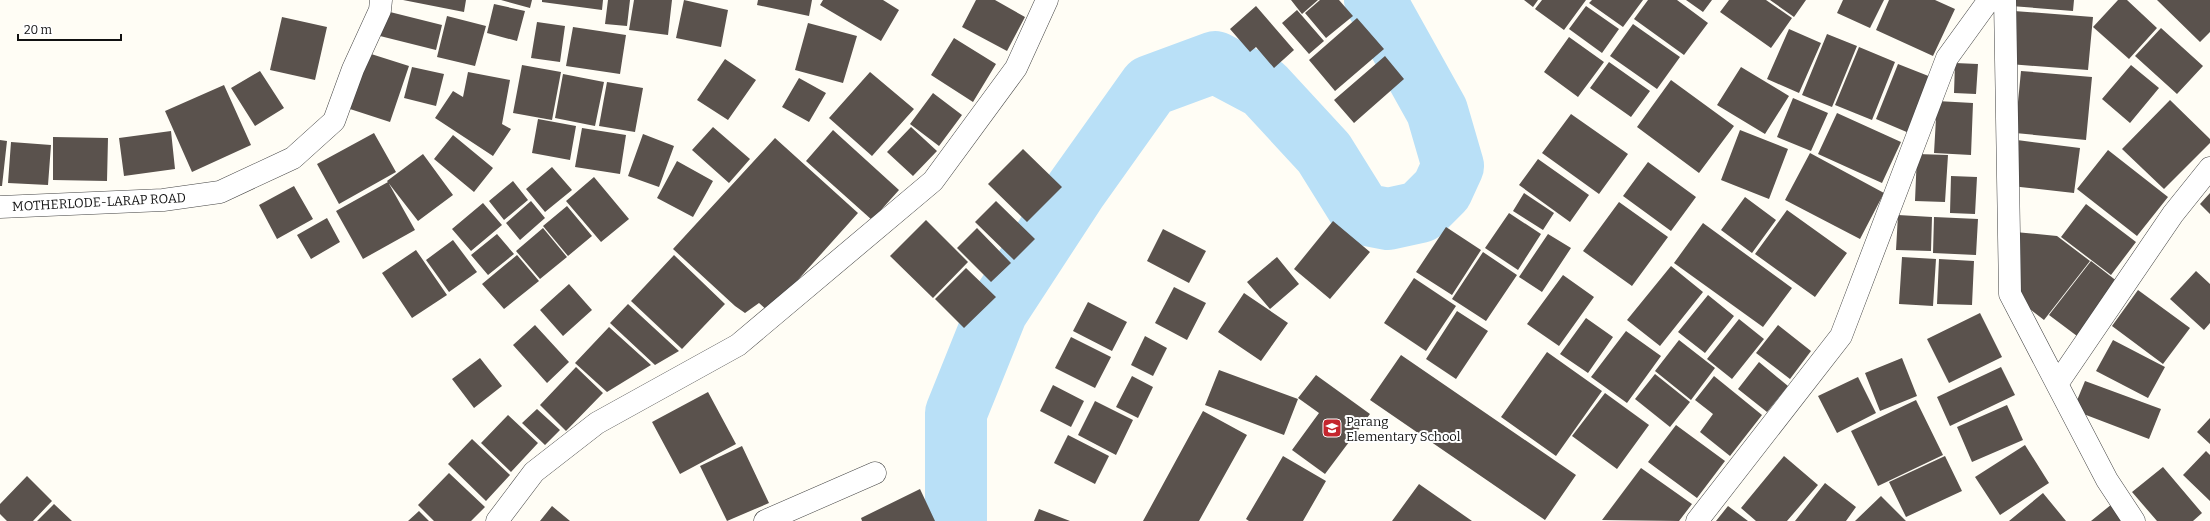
<svg xmlns="http://www.w3.org/2000/svg" width="2210" height="521" font-family="Bitter,serif">
  <style>
    .lines { fill: none; stroke-linecap: round; stroke-linejoin: round }
    .river { stroke: #b9e0f7; stroke-width: 62 }
    .building { fill: #5a524d }
    .minor-casing { stroke: #444; stroke-width: 23 }
    .tertiary-casing { stroke: #444; stroke-width: 23 }
    .minor { stroke: #fff; stroke-width: 22 }
    .tertiary { stroke: #fff; stroke-width: 22 }
    .labels { text-anchor: middle; dominant-baseline: central; stroke-width: 4; stroke-linejoin: round; paint-order: stroke }
    .street-label { font-size: 13px; fill: #111; stroke: #fff }
    .poi-label { font-size: 13px; fill: #111; stroke: #fff; text-anchor: start }
  </style>
  <rect width="100%" height="100%" fill="#fffdf5"/>
  <g class="lines">
    <path class="river" d="M956 521V413L997 311 1076 190 1150 86 1215 62 1264 88 1324 153 1362 214 1388 219 1420 212 1442 190 1453 166 1437 111 1375 0"/>
  </g>
  <path class="building" d="M403 0H466L464 12Z
    M501 0H532L530 8Z
    M542 0H603L602 10 542 2Z
    M608 0H630L627 26 605 24Z
    M634 0H672L668 35 629 30Z
    M684 0 728 10 721 47 676 38Z
    M758 0H812L809 16 757 5Z
    M823 0H883L899 10 881 41 820 5Z
    M976 0H995L1025 17 1007 51 962 27Z
    M1291 0H1318L1302 14Z
    M1320 0H1339L1353 16 1326 38 1305 13Z
    M1524 0H1538L1533 7Z
    M1542 0H1586L1564 30 1535 9Z
    M1592 0H1643L1623 27 1589 3Z
    M1648 0H1677L1708 23 1684 55 1634 19Z
    M1686 0H1712L1703 12Z
    M1729 0H1766L1792 18 1771 48 1720 12Z
    M1770 0H1806L1794 17Z
    M1843 0H1884L1870 28 1837 13Z
    M1889 0H1935L1955 9 1933 56 1876 30Z
    M2011 0H2074L2073 11 2011 6Z
    M2118 0H2127L2157 28 2129 59 2093 27Z
    M2157 0H2210V32L2200 42Z
    M494 4 525 11 517 41 487 33Z
    M1256 6 1294 50 1274 68 1256 47 1250 52 1230 29Z
    M1586 6 1619 29 1602 53 1569 29Z
    M1297 10 1324 41 1309 54 1282 23Z
    M386 11 442 25 436 50 380 36Z
    M2014 11 2093 17 2088 70 2009 64Z
    M447 16 486 26 475 66 437 57Z
    M282 17 327 27 315 80 270 70Z
    M1357 18 1384 49 1335 91 1309 60Z
    M537 22 565 26 560 62 531 58Z
    M808 23 857 36 843 83 795 70Z
    M1633 24 1680 57 1657 89 1610 56Z
    M573 27 626 35 620 74 566 66Z
    M2161 28 2203 66 2177 94 2135 56Z
    M1789 29 1821 43 1799 93 1767 79Z
    M1827 34 1857 46 1832 107 1802 95Z
    M1569 37 1604 62 1578 97 1544 72Z
    M954 38 996 64 973 102 931 75Z
    M1859 47 1895 62 1872 120 1835 105Z
    M368 53 409 66 390 122 350 109Z
    M1385 56 1404 79 1354 123 1334 100Z
    M725 59 756 80 728 120 697 100Z
    M1609 62 1650 91 1631 117 1590 88Z
    M1955 63 1978 64 1976 94 1954 93Z
    M1898 64 1931 77 1909 133 1876 119Z
    M522 65 561 72 552 120 513 113Z
    M2131 65 2159 88 2130 123 2102 99Z
    M412 67 444 74 436 106 404 98Z
    M1741 67 1789 96 1765 134 1717 105Z
    M260 71 284 108 255 126 231 88Z
    M2021 71 2092 77 2086 140 2015 133Z
    M468 72 510 80 502 124 511 129 493 156 435 118 453 91 463 97Z
    M870 72 914 109 872 156 829 118Z
    M563 74 604 82 595 126 555 118Z
    M799 78 826 93 809 122 782 107Z
    M1671 80 1734 126 1699 173 1637 127Z
    M607 82 643 88 635 132 599 126Z
    M224 85 251 145 192 172 165 111Z
    M933 93 962 115 939 146 910 124Z
    M1793 98 1828 113 1811 151 1777 137Z
    M2170 100 2210 139V143L2164 189 2122 149Z
    M1937 101 1973 103 1971 155 1934 153Z
    M1837 113 1901 142 1882 183 1818 154Z
    M1571 114 1628 154 1599 194 1542 153Z
    M538 119 576 126 570 160 532 153Z
    M713 127 750 159 729 183 692 150Z
    M911 127 937 151 913 176 887 152Z
    M582 128 626 135 620 174 575 167Z
    M833 130 899 190 872 220 806 161Z
    M1740 130 1788 149 1769 199 1721 180Z
    M171 131 175 169 124 176 119 138Z
    M374 133 396 172 339 204 317 164Z
    M643 134 674 146 659 187 628 176Z
    M453 135 493 168 474 192 434 159Z
    M53 137 108 138 107 181 53 180Z
    M775 138 858 213 769 312 759 303 745 313 735 306 673 249Z
    M0 140 7 141 2 186H0Z
    M2017 140 2080 148 2074 193 2011 186Z
    M11 142 51 145 48 185 8 183Z
    M1023 149 1062 187 1027 222 988 184Z
    M2108 150 2168 197 2137 236 2077 189Z
    M1810 153 1884 193 1860 239 1785 200Z
    M423 154 453 195 418 221 387 181Z
    M1917 154 1948 155 1945 202 1915 201Z
    M1538 159 1589 195 1570 222 1519 185Z
    M677 161 713 181 693 217 657 198Z
    M1648 162 1696 197 1671 231 1623 196Z
    M552 167 572 190 545 212 526 189Z
    M1951 176 1977 177 1975 214 1950 213Z
    M594 177 629 219 601 242 566 201Z
    M513 181 528 200 504 220 489 201Z
    M388 182 415 230 363 259 336 211Z
    M294 186 313 219 277 239 259 205Z
    M1524 193 1554 213 1543 230 1513 211Z
    M2210 193V214L2200 204Z
    M1745 197 1776 220 1752 253 1721 230Z
    M531 201 545 218 520 240 506 223Z
    M996 201 1035 239 1014 260 975 222Z
    M1619 202 1668 237 1632 286 1583 251Z
    M483 203 502 225 471 251 452 229Z
    M2086 204 2136 242 2111 275 2061 237Z
    M567 206 592 236 568 256 543 226Z
    M1787 210 1847 253 1815 297 1755 254Z
    M1509 213 1541 234 1518 270 1485 248Z
    M1898 215 1932 217 1931 251 1896 250Z
    M1934 217 1978 219 1976 255 1933 253Z
    M327 218 340 242 311 259 297 235Z
    M926 220 968 262 933 298 890 256Z
    M1333 221 1370 252 1330 299 1294 269Z
    M1703 223 1792 288 1763 327 1674 263Z
    M1446 227 1481 250 1452 295 1416 272Z
    M543 228 567 257 540 279 516 251Z
    M977 228 1011 263 991 282 957 248Z
    M1163 229 1206 251 1189 283 1147 261Z
    M2015 232 2057 236 2090 261 2044 320 2012 295Z
    M497 234 514 254 488 275 471 255Z
    M1548 234 1571 248 1542 292 1519 277Z
    M453 240 477 272 449 292 426 260Z
    M416 250 447 295 412 318 382 273Z
    M1483 252 1517 275 1486 321 1452 299Z
    M517 255 539 281 504 309 482 284Z
    M674 255 725 304 682 349 631 301Z
    M1277 257 1299 284 1270 309 1247 282Z
    M1902 257 1936 259 1933 306 1899 304Z
    M1939 259 1974 261 1972 305 1937 304Z
    M2091 261 2118 282 2077 336 2049 315Z
    M1671 266 1703 292 1660 346 1627 320Z
    M966 268 996 297 964 328 935 299Z
    M2196 271 2210 284V323L2204 330 2170 299Z
    M1563 275 1594 297 1559 346 1527 324Z
    M1414 278 1456 306 1426 351 1384 323Z
    M569 284 592 310 563 336 540 310Z
    M1174 287 1206 303 1187 340 1155 323Z
    M2138 290 2190 328 2163 364 2112 326Z
    M1244 293 1288 323 1261 361 1218 332Z
    M1708 295 1734 316 1705 353 1678 332Z
    M1088 302 1127 322 1112 351 1073 331Z
    M628 304 679 351 655 365 610 323Z
    M1457 311 1488 331 1456 379 1426 359Z
    M1980 313 2002 357 1949 383 1927 339Z
    M1586 318 1613 337 1588 373 1560 354Z
    M1739 319 1764 339 1732 379 1707 359Z
    M535 325 569 362 547 383 513 345Z
    M1778 325 1811 351 1790 379 1756 353Z
    M609 327 651 365 607 392 575 363Z
    M1626 331 1661 356 1627 403 1591 377Z
    M1145 336 1167 348 1153 376 1131 365Z
    M1071 337 1111 357 1095 388 1055 368Z
    M1679 340 1715 368 1691 400 1655 371Z
    M2113 340 2165 367 2148 398 2096 371Z
    M1547 352 1602 391 1556 456 1501 417Z
    M1401 355 1576 475 1545 520 1370 400Z
    M480 358 502 386 474 408 452 379Z
    M1902 358 1917 396 1880 411 1865 373Z
    M1759 362 1788 386 1767 412 1738 389Z
    M576 367 603 393 566 431 540 405Z
    M2001 367 2015 395 1950 426 1937 397Z
    M1219 370 1298 399 1284 435 1205 405Z
    M1655 374 1690 402 1670 427 1635 399Z
    M1316 375 1370 414 1325 474 1292 450 1319 413 1298 398Z
    M1132 376 1153 387 1138 418 1116 407Z
    M1714 376 1762 415 1730 456 1700 432 1713 414 1695 400Z
    M1858 377 1876 413 1837 433 1818 396Z
    M2085 381 2161 409 2149 439 2073 410Z
    M1053 385 1084 401 1071 427 1040 411Z
    M708 392 736 444 680 474 652 422Z
    M1605 393 1649 425 1617 469 1572 436Z
    M1916 400 1943 455 1878 486 1851 431Z
    M1095 401 1133 420 1116 455 1078 435Z
    M2007 405 2023 440 1972 462 1957 427Z
    M537 409 560 430 545 445 522 423Z
    M1203 411 1247 435 1199 521H1143Z
    M508 415 538 443 511 472 481 443Z
    M2210 418V444L2197 432Z
    M1676 425 1725 461 1697 498 1648 462Z
    M1068 435 1109 456 1095 484 1054 463Z
    M472 439 510 475 486 501 448 464Z
    M2025 445 2049 483 2000 515 1975 477Z
    M742 446 769 503 727 521 700 466Z
    M2206 451 2210 455V501L2183 475Z
    M1283 456 1326 481 1303 521H1249L1246 519Z
    M1784 456 1818 485 1787 521H1756L1741 508Z
    M1945 456 1962 491 1906 517 1889 482Z
    M2163 467 2202 513 2193 521H2157L2132 492Z
    M1641 468 1692 504 1679 521 1602 520Z
    M449 473 485 507 471 521H434L418 505Z
    M27 476 52 501 33 521H7L0 514V504Z
    M1825 483 1856 507 1846 521H1795Z
    M1419 484 1472 521H1392Z
    M920 489 935 521H862L861 518Z
    M2043 493 2066 521H2009Z
    M1881 496 1906 521H1855Z
    M54 504 72 521H37Z
    M2112 504 2125 521H2091Z
    M552 506 570 521H540Z
    M1728 506 1748 521H1716Z
    M1039 509 1070 521H1034Z
    M419 511 429 521H408Z"/>
  <g class="lines">
    <defs>
      <path id="minor" d="M2005 0 2010 294 2107 480 2134 521
        M2057 384 2173 214 2210 168
        M497 521 534 472 597 423 738 345 933 181 1016 68 1047 0
        M765 521 875 473
        M1697 521 1841 336 1947 58 1989 0"/>
      <path id="tertiary" d="M0 207 163 200 220 192 293 158 334 121 353 69 380 10 381 0"/>
    </defs>
    <use href="#minor" class="minor-casing"/>
    <use href="#tertiary" class="tertiary-casing"/>
    <use href="#minor" class="minor"/>
    <use href="#tertiary" class="tertiary"/>
  </g>
  <defs>
    <symbol id="school-square" viewBox="-11 -11 22 22"><rect x="-9" y="-9" width="18" height="18" rx="4" fill="#c4262e" stroke="#fff"/><path d="M0-5L7-2L0 1L-7-2ZM-4 1L0 2.5L4 1V4Q0 6-4 4Z" fill="#fff"/></symbol>
  </defs>
  <g fill-rule="evenodd">
    <use href="#school-square" x="1321" y="417" width="22" height="22"/>
  </g>
  <g class="labels">
    <g class="street-label">
      <text transform="translate(99 202) rotate(-3)">MOTHERLODE-LARAP ROAD</text>
    </g>
    <g class="poi-label">
      <text x="1346" y="421">Parang<tspan x="1346" dy="15">Elementary School</tspan></text>
    </g>
  </g>
  <path d="M18 34v6h103v-6" fill="none" stroke="#111111" stroke-width="2"/>
  <text x="24" y="34" font-size="12" fill="#111111" stroke="#ffffff" stroke-width="3" paint-order="stroke">20 m</text>
</svg>
